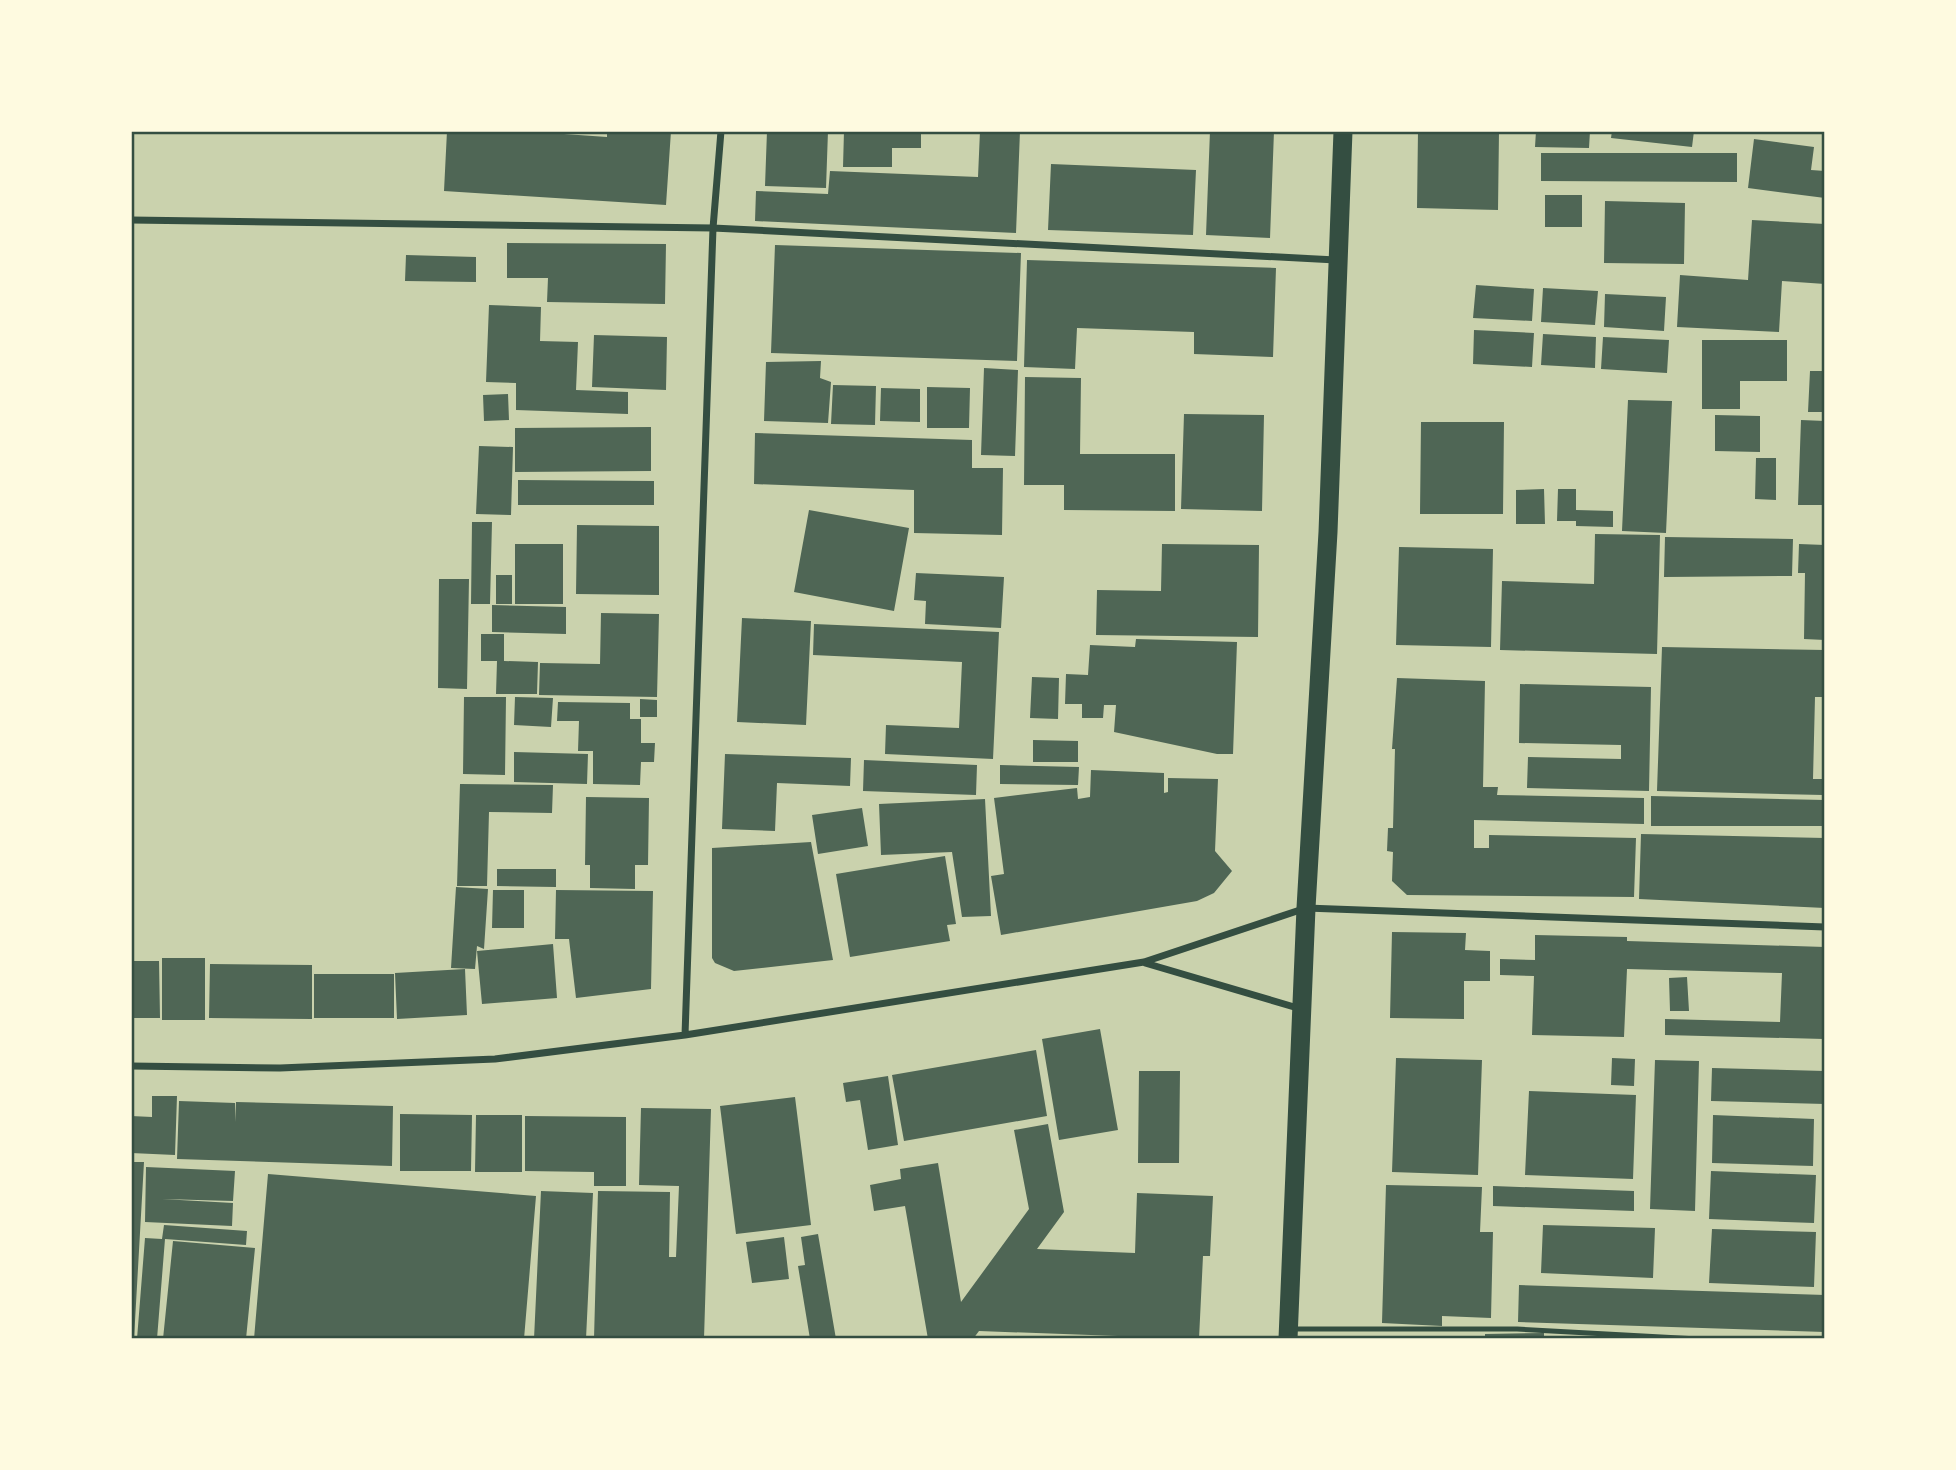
<svg xmlns="http://www.w3.org/2000/svg" width="1956" height="1470" font-family="'Open Sans',sans-serif">
  <style>
    .green { fill: #cad2ad }
    .building { fill: #4f6655 }
    .lines { fill: none; stroke-linecap: round; stroke-linejoin: round }
    .service { stroke: #344e41; stroke-width: 5 }
    .minor { stroke: #344e41; stroke-width: 7 }
    .trunk { stroke: #344e41; stroke-width: 19 }
    .neatline { fill: none; stroke: #344e41; stroke-width: 2.5 }
  </style>
  <rect width="100%" height="100%" fill="#e9edc9"/>
  <path class="green" d="M131 131H1825V1339H131Z"/>
  <path class="building" d="M447 131H521L607 137V131H671L666 205 444 191Z
    M767 131H828L826 188 765 186Z
    M844 131H921V148H892V167H843Z
    M980 131H1020L1016 233 755 221 756 191 828 194 830 171 978 177Z
    M1210 131H1274L1270 238 1206 235Z
    M1418 131H1499L1498 210 1417 208Z
    M1536 131H1590L1589 148 1535 147Z
    M1612 131H1694L1692 147 1611 138Z
    M1754 139 1814 147 1811 170 1825 171V198L1748 188Z
    M1541 153H1737V182L1541 181Z
    M1051 164 1196 170 1193 235 1048 230Z
    M1545 195H1582V227H1545Z
    M1605 201 1685 203 1684 264 1604 263Z
    M1752 220 1825 224V284L1782 281 1779 332 1677 327 1680 275 1748 280Z
    M507 243 666 244 665 304 547 302 548 278H507Z
    M775 245 1021 253 1017 361 771 353Z
    M406 255 476 257V282L405 281Z
    M1027 260 1276 268 1273 357 1194 354V332L1077 328 1075 369 1024 367Z
    M1476 285 1534 289 1532 321 1473 318Z
    M1543 288 1598 291 1595 325 1541 322Z
    M1605 294 1666 297 1664 331 1604 327Z
    M489 305 541 307 540 341 578 342 576 390 628 392V414L516 410V383L486 382Z
    M1474 330 1534 333 1532 367 1473 364Z
    M1543 334 1596 337 1595 368 1541 365Z
    M594 335 667 337 666 390 592 387Z
    M1603 337 1669 340 1667 373 1601 369Z
    M1702 340H1787V381H1740V409H1702Z
    M821 361 820 378 831 382 828 423 764 421 766 362Z
    M984 368 1018 370 1015 456 981 455Z
    M1810 371H1825V412H1808Z
    M1025 377 1081 378 1080 454H1175V511L1064 510V485H1024Z
    M833 385 876 386 875 425 831 424Z
    M927 387 970 388 969 428H927Z
    M881 388 920 389V422L880 421Z
    M508 394 509 420 484 421 483 395Z
    M1628 400 1672 401 1666 533 1622 531Z
    M1184 414 1264 415 1262 511 1181 509Z
    M1715 415 1760 416V452L1715 451Z
    M1801 420 1825 421V505H1798Z
    M1421 422H1504L1503 514H1420Z
    M651 427V471L515 472V428Z
    M755 433 972 440V468H1003L1002 535 914 533V490L754 484Z
    M479 446 513 447 511 515 476 514Z
    M1756 458H1776V500L1755 499Z
    M518 480 654 481V505H518Z
    M1544 489 1545 524H1516V490Z
    M1558 489H1576V510L1613 511V527L1576 526V521H1557Z
    M809 510 909 528 894 611 794 592Z
    M472 522H492L490 604H471Z
    M577 525 659 526V595L576 594Z
    M1595 534 1660 535 1657 654 1500 650 1502 581 1594 584Z
    M1665 537 1793 539 1792 576 1664 577Z
    M515 544H563V604H515Z
    M1162 544 1259 545 1258 637 1096 635 1097 590 1161 591Z
    M1799 544 1825 545V640L1804 639 1805 573H1798Z
    M1399 547 1493 549 1491 647 1396 645Z
    M916 573 1004 577 1001 628 925 624 926 601 914 600Z
    M496 575H512V604H496Z
    M439 579H469L467 689 438 688Z
    M492 605 566 607V634L492 632Z
    M601 613 659 614 657 697 539 695 540 663 600 664Z
    M742 618 811 621 806 725 737 722Z
    M814 624 999 632 993 759 885 754 886 725 959 728 962 662 813 655Z
    M481 634H504V661L538 662 537 694H496L497 661H481Z
    M1136 639 1237 642 1233 754H1217L1114 732 1116 705H1104L1103 718H1082V704H1065L1066 674 1088 675 1090 645 1135 647Z
    M1662 647 1825 650V697H1815L1813 779H1823V795L1657 791Z
    M1032 677 1059 678 1058 719 1030 718Z
    M1397 678 1485 681 1483 787H1498L1497 795 1644 798V824L1474 820V848H1489V835L1636 838 1634 897 1407 895 1392 881 1393 852 1387 851 1388 828H1393L1395 749H1392Z
    M1520 684 1651 687 1649 791 1527 788 1528 757 1621 759V745L1519 743Z
    M464 697H506L505 775 463 774Z
    M515 697 553 698 551 727 514 725Z
    M640 699 657 700V717H640Z
    M558 702 630 703V719H641V743H655L654 762H641L640 785 593 784V751H578L579 721H557Z
    M1033 740 1078 741V762H1033Z
    M514 752 588 754 587 784 514 782Z
    M725 754 851 758 850 786 777 783 775 831 722 829Z
    M864 760 977 765 976 795 863 791Z
    M1000 765 1079 767 1078 785 1000 784Z
    M1091 770 1164 773V793L1168 792V778L1218 779 1215 851 1232 871 1214 893 1197 901 1001 935 991 876 1004 874 994 798 1077 788 1078 799 1090 797Z
    M460 784 553 785 552 813 489 812 487 886H457Z
    M1651 796 1825 800V826H1651Z
    M586 797 649 798 648 865H635V889L590 888V865H585Z
    M985 799 991 916 962 917 952 852 881 855 879 804Z
    M862 808 868 846 818 854 812 815Z
    M1641 834 1825 838V908L1639 899Z
    M811 842 833 960 734 971 715 963 712 958V848Z
    M945 856 956 924 947 925 950 941 850 957 836 874Z
    M497 869H556V887L497 886Z
    M456 887 488 889 484 949 477 946 475 969 451 968Z
    M493 890H524V928H492Z
    M556 890 653 891 651 989 576 998 569 939H555Z
    M1392 932 1466 933 1465 950 1490 951V981H1464V1019L1390 1018Z
    M1535 935 1627 937V941L1825 947 1824 1039 1665 1035V1019L1780 1022 1782 973 1627 969 1624 1037 1532 1035 1534 976 1500 975V959L1535 960Z
    M553 944 557 998 482 1004 477 951Z
    M162 958H205V1020H162Z
    M133 961H159L160 1018H134Z
    M210 964 312 965V1019L209 1018Z
    M465 969 467 1015 397 1019 395 973Z
    M314 974H394V1018H314Z
    M1687 977 1689 1011H1670L1669 978Z
    M1100 1029 1118 1130 1059 1140 1042 1039Z
    M1036 1050 1047 1116 904 1141 892 1075Z
    M1396 1058 1482 1060 1478 1175 1392 1172Z
    M1612 1058 1635 1059 1634 1086 1611 1085Z
    M1655 1060 1699 1061 1695 1211 1650 1209Z
    M1712 1068 1825 1071V1104L1711 1101Z
    M1139 1071H1180L1179 1163H1138Z
    M888 1076 898 1145 868 1150 860 1100 846 1102 843 1083Z
    M1529 1091 1636 1095 1633 1179 1525 1175Z
    M152 1096H177L175 1155 131 1153V1116L152 1117Z
    M795 1097 811 1225 736 1234 720 1106Z
    M179 1101 235 1103V1122L236 1102 393 1106 392 1166 177 1159Z
    M641 1108 711 1109 704 1339H594L598 1191 670 1192 669 1257H676L679 1186 639 1185Z
    M400 1114 472 1115 471 1171H400Z
    M476 1115H522V1172H475Z
    M1713 1115 1814 1119 1813 1166 1712 1163Z
    M525 1116 626 1117V1186H594V1172L525 1171Z
    M1048 1124 1064 1212 1037 1249 1135 1253 1137 1193 1213 1196 1210 1256H1203L1199 1339 979 1331 973 1339H928L905 1206 874 1211 870 1185 901 1179 900 1169 938 1163 961 1302 1029 1209 1014 1130Z
    M131 1162H144L134 1339H131Z
    M146 1167 235 1171 233 1201 162 1199 233 1203 232 1226 145 1222Z
    M1711 1171 1816 1175 1814 1223 1709 1219Z
    M268 1174 536 1196 524 1339H254Z
    M1386 1185 1482 1187 1480 1232H1493L1491 1318 1442 1316V1326L1382 1323Z
    M1493 1186 1634 1191V1211L1493 1206Z
    M541 1191 593 1193 586 1339H534Z
    M164 1225 247 1231 246 1245 165 1239 157 1339H137L145 1238 162 1239Z
    M1543 1225 1655 1228 1653 1278 1541 1273Z
    M1712 1229 1816 1232 1814 1287 1709 1283Z
    M818 1234 836 1339H810L798 1266 805 1265 801 1237Z
    M784 1237 789 1279 752 1283 746 1242Z
    M173 1241 255 1248 246 1339H163Z
    M1519 1285 1825 1295V1332L1518 1322Z
    M1544 1333V1339H1485V1334Z"/>
  <g class="lines">
    <path class="service" d="M1291 1329H1517L1698 1339"/>
    <path class="minor" d="M131 220 713 228 1336 260
      M1145 963 1301 1009
      M685 1035 713 228 721 131
      M131 1066 280 1068 495 1059 685 1035 1144 962 1306 908 1825 927"/>
    <path class="trunk" d="M1288 1339 1306 908 1328 532 1343 131"/>
  </g>
  <rect width="1956" height="1470" fill="none" stroke="#fefae0" stroke-width="266"/>
  <rect x="133" y="133" width="1690" height="1204" class="neatline"/>
</svg>
